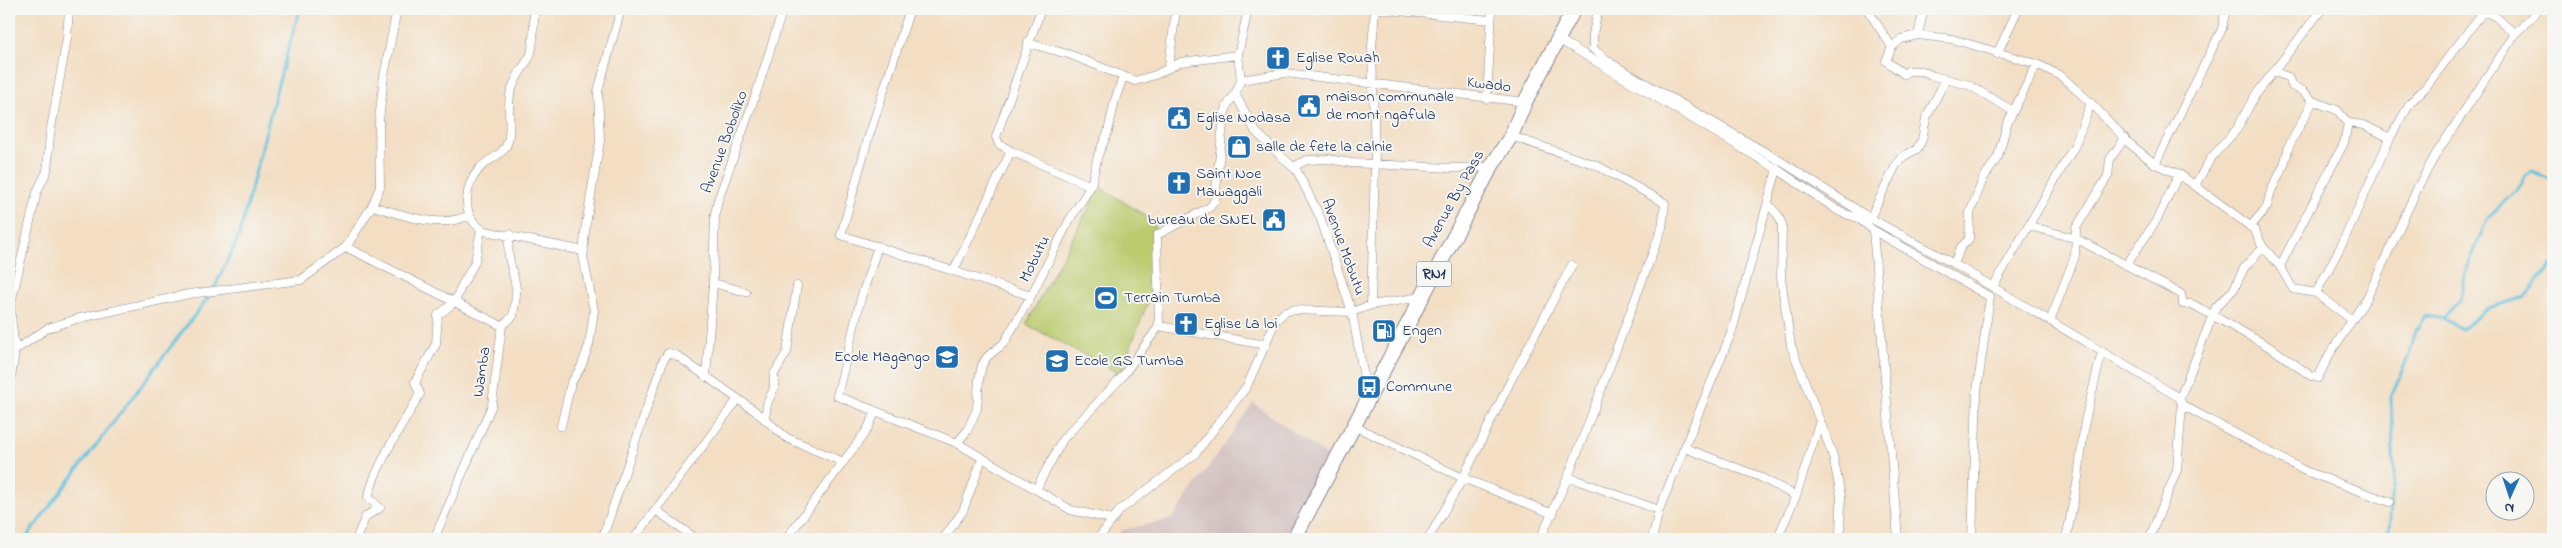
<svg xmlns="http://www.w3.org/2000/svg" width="2562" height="548" font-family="'Indie Flower',sans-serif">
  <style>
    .industrial { fill: #d1bfbf }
    .green { fill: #bbcb6e; stroke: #6b7d66 }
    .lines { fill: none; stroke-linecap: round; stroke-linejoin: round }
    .stream { stroke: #5fc1dd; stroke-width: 3 }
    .street-casing { stroke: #878690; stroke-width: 9 }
    .highway-casing { stroke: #878690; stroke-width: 16 }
    .street { stroke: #fff; stroke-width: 8 }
    .highway { stroke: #fff; stroke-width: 14 }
    .labels { text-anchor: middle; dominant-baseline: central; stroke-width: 4; stroke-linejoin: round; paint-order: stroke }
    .shield { fill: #f6f6f2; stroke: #5d6b8a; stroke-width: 1 }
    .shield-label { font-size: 15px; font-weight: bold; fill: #1b2f5e }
    .poi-label { font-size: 16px; fill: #1b2f5e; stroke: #f6f6f2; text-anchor: start }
    .street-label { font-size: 16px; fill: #1b2f5e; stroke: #f6f6f2 }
  </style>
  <rect width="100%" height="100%" fill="#f6f6f2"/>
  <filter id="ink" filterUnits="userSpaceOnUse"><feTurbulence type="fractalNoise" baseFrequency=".02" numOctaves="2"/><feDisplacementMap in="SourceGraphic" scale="10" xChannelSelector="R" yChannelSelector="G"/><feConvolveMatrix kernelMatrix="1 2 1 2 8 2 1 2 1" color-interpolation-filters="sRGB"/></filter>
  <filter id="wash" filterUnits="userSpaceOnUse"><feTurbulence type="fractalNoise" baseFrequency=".0096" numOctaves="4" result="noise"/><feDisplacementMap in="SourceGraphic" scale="20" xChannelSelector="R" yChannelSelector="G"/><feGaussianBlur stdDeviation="1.12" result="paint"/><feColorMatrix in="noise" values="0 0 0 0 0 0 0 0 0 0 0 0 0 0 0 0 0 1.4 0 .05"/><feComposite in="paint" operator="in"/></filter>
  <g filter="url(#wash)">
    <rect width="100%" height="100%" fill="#f3dec3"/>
    <path class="industrial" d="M1253 403 1330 458 1322 476 1284 539H1113L1122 530 1172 519Z"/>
    <path class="green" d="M1100 187 1155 222 1151 294 1120 374 1026 324Z"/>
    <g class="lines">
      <path class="stream" d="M2443 318 2460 300 2465 274 2487 219 2521 185 2524 177 2532 172 2553 180
        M25 539 213 291 239 236 277 88 300 9
        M2388 539 2394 477 2391 396 2409 355 2417 328 2425 316 2443 318 2462 329 2488 308 2525 297 2553 263"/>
    </g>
  </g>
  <g filter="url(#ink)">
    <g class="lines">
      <defs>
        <path id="street" d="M534 9C534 19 534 51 529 58 522 69 513 81 510 95 507 110 512 126 508 141 504 156 487 159 479 169 463 188 461 219 485 231L584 251
          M910 9 868 139 841 235 1031 296
          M1041 9 996 137 999 144 1011 151 1091 186
          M1248 9 1238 55 1241 80 1235 94 1256 132 1297 171 1320 217 1352 312 1368 399
          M1379 9 1491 20
          M1598 9 1593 34V49L1612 64 1782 162 1870 218 1954 264 2180 398 2182 405 2305 471 2390 502
          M1867 9 1892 47
          M2479 9 2496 17 2515 34
          M1918 35 1924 9
          M1558 39 1777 169 1840 212 1858 218 1873 230 1990 297 1977 391 1972 539
          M1028 43 1071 55 1135 81 1155 75 1181 62 1238 55
          M1997 54 2018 9
          M1169 66 1176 9
          M2275 72 2288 77 2292 86 2303 91 2313 101 2337 110 2348 123
          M1241 80 1285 73 1525 102
          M1487 99 1492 9
          M2013 111 1969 85 1933 76 1923 71H1908L1904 74 1886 61 1892 47 1901 39 1918 35 1952 39 2037 64 2061 76 2091 103 2130 144 2155 164 2179 174 2254 229 2263 247 2280 266 2293 289 2316 293 2351 319
          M1511 136 1596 165 1665 203 1662 228 1568 477 1540 539
          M2155 164 2222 29 2225 13 2223 9
          M1293 167 1307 160 1328 159 1351 163 1451 168 1491 167
          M2195 185 2211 158 2237 129 2254 97 2322 9
          M1768 204 1778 215 1782 224 1781 278 1791 346 1820 421 1796 496 1777 539
          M372 206C405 215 436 229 468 216
          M1870 218 1896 165 1904 156 1917 149 1922 140 1926 118 1946 79
          M2030 226 2077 239 2181 294 2183 304H2192L2273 349 2311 376 2318 378 2329 355 2367 298 2419 185 2436 154 2515 34 2539 9
          M2250 227 2267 207 2271 191 2284 165 2289 146 2313 101
          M1873 230 1898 539
          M878 246 861 298 837 396 957 443 1071 510 1112 519
          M346 247 502 326
          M1954 264 1960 248 1969 239 1970 213 1983 179 1998 157 2007 124 2037 64
          M2127 264 2156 221 2179 174
          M2280 266 2344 143 2348 123 2364 125 2390 138
          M954 270 1011 151
          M713 283 746 292
          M1993 287 2074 147 2091 103
          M2316 293 2342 244 2390 138 2411 102 2425 88 2483 12
          M1371 305 1375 163 1372 47 1375 9
          M2050 321 2075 256 2076 228 2108 176 2110 159 2125 138
          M1159 326 1266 345
          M9 356 15 350 48 328 80 318 189 294 301 280 346 247 372 206 380 187 379 121 384 76 397 9
          M706 377 713 283 715 214 718 200 757 91 783 9
          M9 393 15 350 10 307 37 192 47 171 50 134 67 38 69 9
          M2180 398 2216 307 2234 289 2244 268 2263 247
          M765 419 767 404 774 388V374L787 352 797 286
          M1820 421 1833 456 1841 496 1840 539
          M561 426 571 383 581 367 589 345 594 311 583 256 585 231 600 141 598 91 621 9
          M1354 426 1463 478 1553 514
          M957 443 967 431 977 409 979 379 982 365 987 357 1004 343 1031 296 1070 219 1091 186 1098 155 1108 132 1115 100 1123 77
          M1685 448 1758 476 1796 496
          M1568 477 1659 510
          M1036 489 1063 439 1122 377 1159 326 1157 235 1210 207 1215 200 1224 115 1228 104 1235 94
          M656 510 696 539
          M356 539 366 516 380 508 368 497 375 476 388 449 420 394 415 382 436 344 438 315 455 302 461 287 475 262 481 229
          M434 539 492 405 502 326 513 316C514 307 517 297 516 288 513 267 505 258 510 234
          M602 539 663 361 668 353 676 355 755 411 787 438 843 462
          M634 539 737 400
          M786 539 867 430 876 411
          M943 539 963 511 982 459
          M1098 539 1120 510 1195 454 1247 386 1276 320 1285 312 1292 310 1352 312 1371 305 1421 297
          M1428 539 1463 478 1513 376 1572 265
          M1652 539 1659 510 1732 331 1777 169
          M2066 539 2078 478 2085 421 2102 352
          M2149 539 2177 470 2182 405"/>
        <path id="highway" d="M1294 539 1491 167 1511 136 1525 102 1574 9"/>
      </defs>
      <use href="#street" class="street-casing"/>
      <use href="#highway" class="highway-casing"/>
      <use href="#street" class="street"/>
      <use href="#highway" class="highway"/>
    </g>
  </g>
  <defs>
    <symbol id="church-square" viewBox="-11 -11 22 22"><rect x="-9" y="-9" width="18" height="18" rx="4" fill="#1f6fb2" stroke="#f6f6f2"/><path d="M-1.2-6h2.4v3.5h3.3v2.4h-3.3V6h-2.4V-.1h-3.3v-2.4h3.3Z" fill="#fff"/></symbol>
    <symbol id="civic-square" viewBox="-11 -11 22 22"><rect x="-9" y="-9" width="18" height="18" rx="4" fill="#1f6fb2" stroke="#f6f6f2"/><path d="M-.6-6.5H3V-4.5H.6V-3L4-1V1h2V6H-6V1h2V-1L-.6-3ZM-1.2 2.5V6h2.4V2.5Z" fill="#fff"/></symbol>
    <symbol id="shop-square" viewBox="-11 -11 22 22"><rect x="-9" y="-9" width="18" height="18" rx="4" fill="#1f6fb2" stroke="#f6f6f2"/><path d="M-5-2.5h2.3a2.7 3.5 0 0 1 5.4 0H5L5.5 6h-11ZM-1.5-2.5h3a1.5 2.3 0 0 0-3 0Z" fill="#fff"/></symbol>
    <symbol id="stadium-square" viewBox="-11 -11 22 22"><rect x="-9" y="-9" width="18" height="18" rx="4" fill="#1f6fb2" stroke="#f6f6f2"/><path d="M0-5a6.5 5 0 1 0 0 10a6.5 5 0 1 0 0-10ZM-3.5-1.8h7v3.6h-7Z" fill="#fff"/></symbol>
    <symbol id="fuel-square" viewBox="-11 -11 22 22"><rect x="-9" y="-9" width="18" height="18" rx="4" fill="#1f6fb2" stroke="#f6f6f2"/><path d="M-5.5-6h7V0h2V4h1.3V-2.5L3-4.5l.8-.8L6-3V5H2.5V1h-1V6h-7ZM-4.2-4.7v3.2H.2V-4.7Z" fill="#fff"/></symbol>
    <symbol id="school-square" viewBox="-11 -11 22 22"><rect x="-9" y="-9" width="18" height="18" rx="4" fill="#1f6fb2" stroke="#f6f6f2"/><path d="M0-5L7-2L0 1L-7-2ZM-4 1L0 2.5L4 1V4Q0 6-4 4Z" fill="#fff"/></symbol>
    <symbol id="bus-square" viewBox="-11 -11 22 22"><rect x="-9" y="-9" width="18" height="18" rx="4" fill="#1f6fb2" stroke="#f6f6f2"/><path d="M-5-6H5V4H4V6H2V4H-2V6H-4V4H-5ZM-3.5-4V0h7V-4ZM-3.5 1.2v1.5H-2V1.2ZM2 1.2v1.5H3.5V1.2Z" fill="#fff"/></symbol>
  </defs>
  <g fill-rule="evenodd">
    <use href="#church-square" x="1264" y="44" width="28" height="28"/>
    <use href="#civic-square" x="1295" y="92" width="28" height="28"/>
    <use href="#civic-square" x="1165" y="104" width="28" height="28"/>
    <use href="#shop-square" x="1225" y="133" width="28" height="28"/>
    <use href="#church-square" x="1165" y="169" width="28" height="28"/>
    <use href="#civic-square" x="1260" y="206" width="28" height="28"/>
    <use href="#stadium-square" x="1092" y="284" width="28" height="28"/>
    <use href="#church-square" x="1172" y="310" width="28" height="28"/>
    <use href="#fuel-square" x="1370" y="317" width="28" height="28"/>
    <use href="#school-square" x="933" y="343" width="28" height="28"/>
    <use href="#school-square" x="1043" y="347" width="28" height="28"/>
    <use href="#bus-square" x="1355" y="373" width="28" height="28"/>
  </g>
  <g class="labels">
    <rect class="shield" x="1416.5" y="261.5" width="35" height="25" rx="4"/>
    <g class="shield-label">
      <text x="1434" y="274">RN1</text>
    </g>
    <g class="poi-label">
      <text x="1296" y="58">Eglise Rouah</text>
      <text x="1326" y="97">maison communale<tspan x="1326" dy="18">de mont ngafula</tspan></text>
      <text x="1196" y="118">Eglise Nodasa</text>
      <text x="1256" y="147">salle de fete la calnie</text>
      <text x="1196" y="174">Saint Noe<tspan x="1196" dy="18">Mawaggali</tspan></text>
      <text x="1256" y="220" text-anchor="end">bureau de SNEL</text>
      <text x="1124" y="298">Terrain Tumba</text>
      <text x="1204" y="324">Eglise La loi</text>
      <text x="1402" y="331">Engen</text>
      <text x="930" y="357" text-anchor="end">Ecole Magango</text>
      <text x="1074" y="361">Ecole GS Tumba</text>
      <text x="1386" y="387">Commune</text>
    </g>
    <g class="street-label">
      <text transform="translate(1489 85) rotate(7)">Kwado</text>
      <text transform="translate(725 142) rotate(-70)">Avenue Boboliko</text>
      <text transform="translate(1454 199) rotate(-61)">Avenue By Pass</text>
      <text transform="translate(1343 247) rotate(70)">Avenue Mobutu</text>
      <text transform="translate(1035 259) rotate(-64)">Mobutu</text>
      <text transform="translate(482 372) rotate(-82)">Wamba</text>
    </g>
  </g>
  <rect width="2562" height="548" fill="none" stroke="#f6f6f2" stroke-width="30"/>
  <g transform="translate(2510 496) rotate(183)"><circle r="24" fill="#f6f6f2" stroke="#9ea6b7"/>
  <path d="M0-4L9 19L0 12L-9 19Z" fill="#1f6fb2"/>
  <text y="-8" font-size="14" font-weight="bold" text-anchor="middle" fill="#1b2f5e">N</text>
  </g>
</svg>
